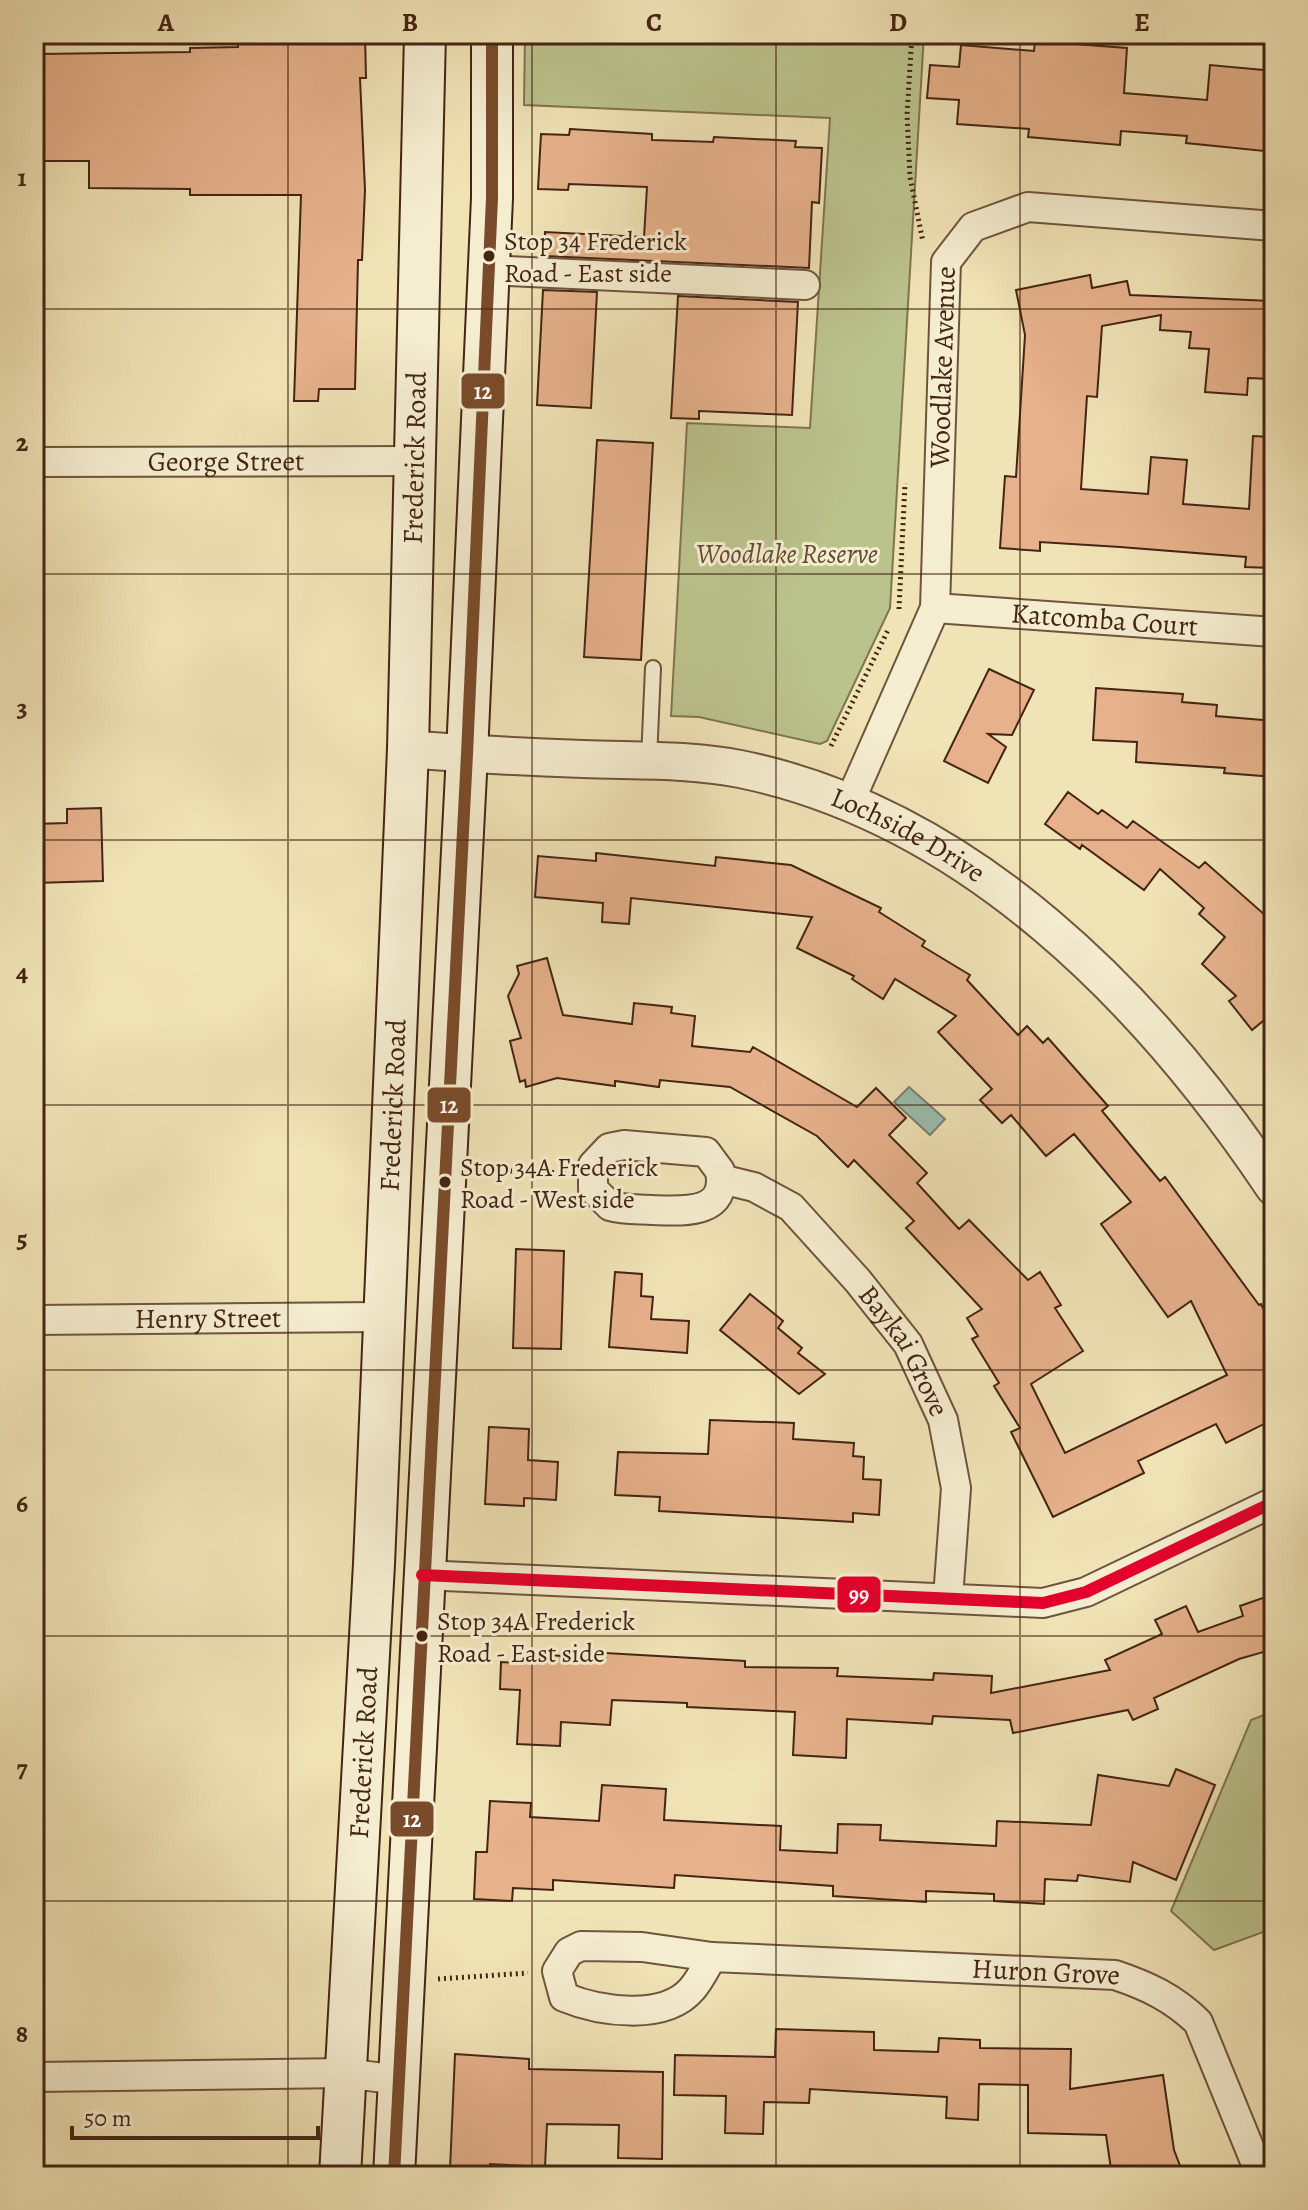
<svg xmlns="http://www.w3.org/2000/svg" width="1308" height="2210" font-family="Alegreya,serif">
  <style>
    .green { fill: #bbc38d; stroke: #807450; stroke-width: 2 }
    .water { fill: #9abeae; stroke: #788070; stroke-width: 2 }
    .building { fill: #e6b18b; stroke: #442413; stroke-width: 2 }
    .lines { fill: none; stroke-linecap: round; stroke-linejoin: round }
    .service-casing { stroke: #6f543c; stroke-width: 18 }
    .minor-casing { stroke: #6f543c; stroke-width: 32 }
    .tertiary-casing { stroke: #6f543c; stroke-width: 40 }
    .secondary-casing { stroke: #442413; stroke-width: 44 }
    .path { stroke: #442413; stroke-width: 5; stroke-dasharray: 2 4; stroke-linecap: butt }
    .service { stroke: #f5edd0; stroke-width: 14 }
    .minor { stroke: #f5edd0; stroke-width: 28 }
    .tertiary { stroke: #f5edd0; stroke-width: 36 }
    .secondary { stroke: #f5edd0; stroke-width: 40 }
    .bus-1-casing { stroke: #f5edd0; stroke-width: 18 }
    .bus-2-casing { stroke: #f5edd0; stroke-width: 18 }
    .bus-1 { stroke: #7a4b2a; stroke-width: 12 }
    .bus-2 { stroke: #e4002b; stroke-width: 12 }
    .grid { fill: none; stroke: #442413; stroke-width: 2; stroke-opacity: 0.55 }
    .bus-dot { fill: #442413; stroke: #f5edd0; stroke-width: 3 }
    .labels { text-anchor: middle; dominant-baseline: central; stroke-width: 6; stroke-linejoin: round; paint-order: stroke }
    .bus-label { font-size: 26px; fill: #442413; stroke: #f5edd0; text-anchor: start }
    .street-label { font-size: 28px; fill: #442413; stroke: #f5edd0 }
    .park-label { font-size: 28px; font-style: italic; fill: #624c32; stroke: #f5edd0 }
    .line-badge { stroke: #f5edd0; stroke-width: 3 }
    .badge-label { font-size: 22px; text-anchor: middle; font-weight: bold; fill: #fff }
    .neatline { fill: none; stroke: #442413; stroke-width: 3 }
    .grid-label { font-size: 26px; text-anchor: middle; font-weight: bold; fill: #442413 }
  </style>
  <rect width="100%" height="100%" fill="#f0e3b6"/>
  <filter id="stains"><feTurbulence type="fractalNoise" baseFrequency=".0025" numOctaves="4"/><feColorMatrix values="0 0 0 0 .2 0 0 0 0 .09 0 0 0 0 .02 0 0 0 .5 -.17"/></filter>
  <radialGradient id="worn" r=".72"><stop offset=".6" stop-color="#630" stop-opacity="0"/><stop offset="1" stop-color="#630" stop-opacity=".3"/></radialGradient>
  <path class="green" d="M525 34H924L890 608 827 741 820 744 699 717 671 716 687 423 810 428 830 118 524 105Z
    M1274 1711V1928L1214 1950 1171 1911 1251 1720Z"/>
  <path class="water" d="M909 1087 945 1119 930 1135 894 1102Z"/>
  <path class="building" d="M263 34H365L366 78H360L365 190 362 260H358L355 389H319L318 401H294L301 195H190V189L89 188V161H38V153H34V59L38 54 190 52V48L238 47V42H263Z
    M1035 41 1127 48 1124 93 1207 100 1210 65 1274 71V139L1265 138 1264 151 1186 143 1187 136 1121 131 1120 145 1028 137 1029 129 957 124 959 100 927 98 930 65 959 67 961 45 1034 51Z
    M570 129 652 134V140L685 141 713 142 714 137 796 141 795 147 822 148 819 203 812 202 809 268 544 256 545 232 644 237 647 187 569 184 568 190 538 189 541 134 569 135Z
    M1090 275 1092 288 1127 281 1130 295 1274 301V379L1248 378 1247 395 1205 392 1209 349 1189 348 1191 332 1160 330 1161 315 1102 326 1097 397 1087 396 1081 489 1148 494 1151 457 1187 460 1183 504 1249 509 1253 436 1274 437V568L1245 567 1246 557 1120 547 1040 542V551L1000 548 1005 476 1016 477 1025 335 1016 290Z
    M543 290 597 292 591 408 537 405Z
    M678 296 798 302 792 415 699 411V419L671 418Z
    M597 440 653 443 641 660 584 657Z
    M989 669 1034 690 1012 735 988 734 1006 747 988 783 944 761Z
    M1096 688 1183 694 1182 702 1217 705 1216 716 1274 721V777L1224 773 1225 768 1136 762 1137 742 1093 740Z
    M1068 792 1098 814 1102 810 1127 828 1133 821 1199 868 1205 862 1274 923V1012L1252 1030 1229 1001 1236 996 1202 964 1225 937 1199 914 1204 908 1160 869 1144 890 1082 845 1080 849 1045 824Z
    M101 808 103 881 34 883V824L67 823V809Z
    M596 853 715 866 716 857 791 865 881 908 879 912 925 941 922 946 970 975 967 980 1018 1035 1027 1026 1043 1043 1048 1038 1108 1106 1102 1111 1160 1181 1165 1177 1259 1305 1261 1304 1274 1330V1419L1226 1443 1216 1424 1138 1461 1144 1473 1053 1517 1011 1432 1020 1428 994 1386 999 1383 972 1339 978 1336 967 1318 982 1309 906 1228 914 1221 854 1160 848 1167 817 1136 730 1087 660 1080 659 1087 615 1081V1086L557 1078 526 1087 525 1080 520 1082 510 1041 521 1038 508 996 519 974 517 966 547 958 563 1015 632 1024 634 1003 672 1007 671 1013 695 1016 692 1046 750 1052 753 1047 857 1107 876 1088 906 1118 889 1135 927 1173 917 1183 959 1229 969 1220 1028 1280 1040 1272 1061 1305 1055 1308 1083 1351 1031 1384 1065 1453 1227 1375 1191 1301 1168 1317 1101 1224 1131 1202 1074 1134 1046 1156 1011 1115 1002 1123 980 1100 992 1089 938 1032 956 1016 895 979 883 999 852 979 854 976 797 948 812 917 631 898 629 924 602 922 603 903 535 897 538 856 596 861Z
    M516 1249 564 1251 561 1349 513 1348Z
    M615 1272 642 1274 641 1296 653 1297 651 1319 689 1321 687 1353 609 1347Z
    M750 1294 783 1321 778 1328 802 1348 798 1353 825 1374 799 1394 720 1330Z
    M710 1420 794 1423 793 1439 854 1443 853 1456 864 1457 863 1479 881 1480 879 1515 853 1513V1522L659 1511 660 1497 615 1495 618 1452 708 1454Z
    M489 1427 529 1429 528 1460 558 1462 556 1500 524 1498V1506L485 1504Z
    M1274 1594V1649L1239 1659 1154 1698 1158 1709 1133 1720 1128 1710 1013 1733 1010 1720 933 1716 932 1724 847 1719 846 1758 793 1755 795 1712 687 1707V1703L612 1700 610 1725 561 1722 560 1746 517 1744 520 1690 500 1689 501 1662 521 1663V1654L587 1657 588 1652 745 1661V1667L838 1668 837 1676 933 1680 934 1673 992 1676 991 1693 1110 1670 1105 1660 1162 1634 1155 1620 1186 1606 1198 1632 1243 1616 1240 1606Z
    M1176 1769 1215 1785 1176 1880 1133 1862 1130 1882 1078 1875 1077 1881 1045 1879 1044 1904 994 1901V1894L926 1891V1902L833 1896V1886L675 1875 674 1888 553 1880V1890L513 1888 512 1901 474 1899 476 1852H487L490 1801 531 1803 530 1817 599 1821 602 1785 666 1789 664 1820 781 1826 780 1850 837 1853 838 1824 881 1825 880 1840 996 1846 997 1821 1091 1825 1098 1775 1169 1786Z
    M776 2029 874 2032V2050L938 2052 939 2038 980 2040V2048L1071 2049 1070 2089 1163 2075 1174 2150 1184 2176H1112L1106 2135 1028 2133V2085L979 2084 978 2120 946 2118 947 2097 810 2089 809 2103 764 2102 763 2134 725 2133 726 2096 674 2095 675 2055 775 2057Z
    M455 2054 529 2059V2069L663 2072 662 2159 618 2158 619 2125 547 2124 545 2167 490 2164 489 2172 450 2170Z"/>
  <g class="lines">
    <defs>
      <path id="service" d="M649 760 653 668"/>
      <g id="minor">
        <path d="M489 270 805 285"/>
        <path id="s1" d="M34 462 417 461"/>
        <path id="s2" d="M935 608 1274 632"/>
        <path id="s3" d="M850 801 935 608 946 262 973 227 1028 207 1274 226"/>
        <path d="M624 1145 706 1152 720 1171C728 1215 683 1211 653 1210 639 1209 624 1210 610 1206L593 1189V1165L609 1148Z"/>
        <path id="s4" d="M721 1179 754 1187 791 1207 858 1281 908 1344 943 1420 956 1488 948 1598"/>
        <path id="s5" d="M34 1320 382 1317"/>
        <path d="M422 1575 1043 1603 1086 1592 1274 1502"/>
        <path id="s6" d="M712 1957C706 1967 700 1980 692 1989 664 2022 598 2011 564 1997L557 1971 569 1952 581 1946 642 1947 712 1957 1115 1975C1148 1986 1173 1998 1198 2022L1261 2176"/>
        <path d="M34 2077 345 2073 399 2080"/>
      </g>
      <g id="tertiary">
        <path id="s7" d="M408 749C467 754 525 757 583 759 635 761 690 759 740 769 970 816 1149 1000 1274 1187"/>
      </g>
      <g id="secondary">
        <path id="s8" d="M340 2176 374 1564 408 749 425 34"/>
        <path d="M394 2176 467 754 492 198V34"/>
      </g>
    </defs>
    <use href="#service" class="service-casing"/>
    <use href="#minor" class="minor-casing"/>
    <use href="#tertiary" class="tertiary-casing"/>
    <use href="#secondary" class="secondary-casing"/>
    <path class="path" d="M912 34 907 114 910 177 923 242
      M899 609 905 483
      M831 746 889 628
      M480 1170 566 1173
      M438 1979 528 1973"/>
    <use href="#service" class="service"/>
    <use href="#minor" class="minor"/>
    <use href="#tertiary" class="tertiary"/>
    <use href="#secondary" class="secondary"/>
    <defs>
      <path id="bus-1" d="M394 2176 467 754 492 198V34"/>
      <path id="bus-2" d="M422 1575 1043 1603 1086 1592 1274 1502"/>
    </defs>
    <use href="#bus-1" class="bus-1-casing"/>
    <use href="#bus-2" class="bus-2-casing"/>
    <use href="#bus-1" class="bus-1"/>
    <use href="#bus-2" class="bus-2"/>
  </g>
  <path class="grid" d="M288 34V2176M532 34V2176M776 34V2176M1020 34V2176M34 309H1274M34 574H1274M34 840H1274M34 1105H1274M34 1370H1274M34 1636H1274M34 1901H1274"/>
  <g class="bus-dot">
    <circle cx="489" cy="256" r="7"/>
    <circle cx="445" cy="1182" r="7"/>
    <circle cx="422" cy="1636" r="7"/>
  </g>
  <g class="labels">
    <g class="bus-label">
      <text x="504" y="241">Stop 34 Frederick<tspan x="504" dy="32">Road - East side</tspan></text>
      <text x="460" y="1167">Stop 34A Frederick<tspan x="460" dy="32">Road - West side</tspan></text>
      <text x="437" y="1621">Stop 34A Frederick<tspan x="437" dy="32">Road - East side</tspan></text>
    </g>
    <g class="street-label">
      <text stroke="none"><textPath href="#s3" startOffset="452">Woodlake Avenue</textPath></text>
      <text stroke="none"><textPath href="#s8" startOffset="1720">Frederick Road</textPath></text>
      <text stroke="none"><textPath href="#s1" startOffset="192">George Street</textPath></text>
      <text stroke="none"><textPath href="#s2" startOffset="170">Katcomba Court</textPath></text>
      <text stroke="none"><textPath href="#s7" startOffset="514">Lochside Drive</textPath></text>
      <text stroke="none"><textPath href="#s8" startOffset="1072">Frederick Road</textPath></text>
      <text stroke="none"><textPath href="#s5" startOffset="174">Henry Street</textPath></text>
      <text stroke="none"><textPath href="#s4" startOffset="260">Baykai Grove</textPath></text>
      <text stroke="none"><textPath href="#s8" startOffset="424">Frederick Road</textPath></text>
      <text stroke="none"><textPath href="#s6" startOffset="702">Huron Grove</textPath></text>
    </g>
    <g class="park-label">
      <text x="787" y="554">Woodlake Reserve</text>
    </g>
  </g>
  <g class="line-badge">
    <rect x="460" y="372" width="46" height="38" rx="8" fill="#7a4b2a"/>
    <rect x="426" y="1086" width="46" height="38" rx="8" fill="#7a4b2a"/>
    <rect x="836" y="1575" width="46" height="39" rx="8" fill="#e4002b"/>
    <rect x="389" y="1800" width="46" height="38" rx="8" fill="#7a4b2a"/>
  </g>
  <g class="badge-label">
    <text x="483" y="399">12</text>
    <text x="449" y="1113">12</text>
    <text x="859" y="1602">99</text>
    <text x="412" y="1827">12</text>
  </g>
  <rect width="1308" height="2210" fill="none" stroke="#f0e3b6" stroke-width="88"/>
  <path d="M72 2126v12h246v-12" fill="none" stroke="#442413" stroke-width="4"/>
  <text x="84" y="2126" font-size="24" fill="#442413" stroke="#f5edd0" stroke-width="6" paint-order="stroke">50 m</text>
  <rect x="44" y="44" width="1220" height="2122" class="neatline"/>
  <g class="grid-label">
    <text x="166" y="31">A</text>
    <text x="410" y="31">B</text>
    <text x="654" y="31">C</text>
    <text x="898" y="31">D</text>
    <text x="1142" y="31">E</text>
    <text x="22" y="186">1</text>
    <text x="22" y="451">2</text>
    <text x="22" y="716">3</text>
    <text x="22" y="981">4</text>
    <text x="22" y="1247">5</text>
    <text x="22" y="1512">6</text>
    <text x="22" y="1777">7</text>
    <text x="22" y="2042">8</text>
  </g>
  <rect width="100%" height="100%" filter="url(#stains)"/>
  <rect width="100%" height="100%" fill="url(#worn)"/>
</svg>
